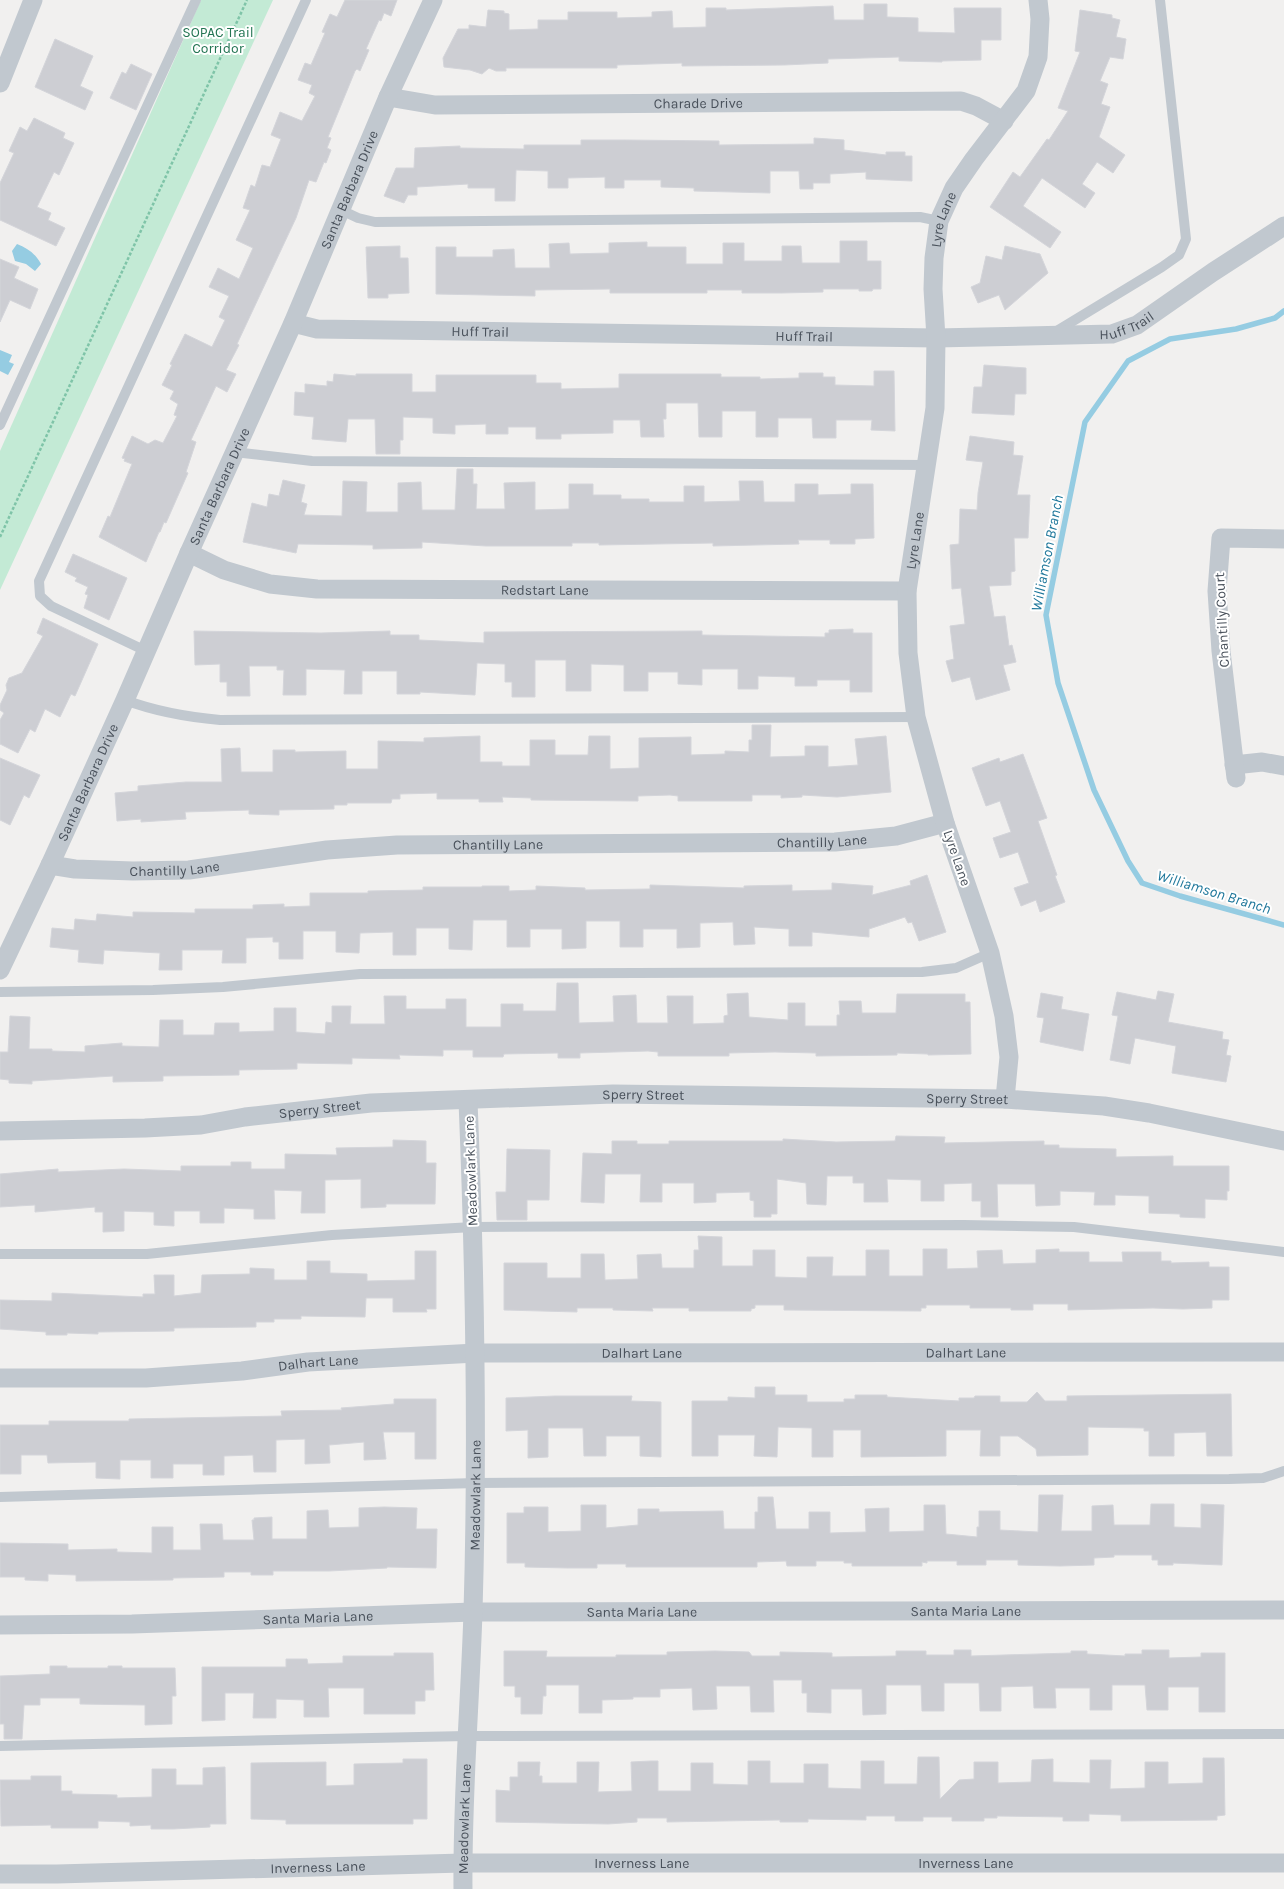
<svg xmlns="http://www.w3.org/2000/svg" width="1284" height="1889" font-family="Karla,sans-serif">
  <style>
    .green { fill: #c3ead5 }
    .water { fill: #95cce2 }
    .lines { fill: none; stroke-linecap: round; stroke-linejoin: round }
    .stream { stroke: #95cce2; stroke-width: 5.5 }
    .building { fill: #cdced3; stroke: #d4d5da }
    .path { stroke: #7fc4a8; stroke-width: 2.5; stroke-dasharray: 3 2; stroke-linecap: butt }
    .service { stroke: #c1c8cf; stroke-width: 10 }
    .minor { stroke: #c1c8cf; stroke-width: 19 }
    .labels { text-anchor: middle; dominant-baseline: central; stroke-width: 4; stroke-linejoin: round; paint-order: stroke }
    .park-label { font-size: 14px; fill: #227452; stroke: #fff }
    .street-label { font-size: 14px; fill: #49515b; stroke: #fff }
    .water-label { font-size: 15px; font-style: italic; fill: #1d769a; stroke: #fff }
  </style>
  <rect width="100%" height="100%" fill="#f1f0ef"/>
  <path class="green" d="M201 0H273L0 590V451Z"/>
  <path class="water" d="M17 244C27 248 35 253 41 264L35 271 26 264 15 261 12 251Z
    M0 350 12 355 9 362 14 364 8 375 0 371Z"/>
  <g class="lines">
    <path class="stream" d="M1284 311 1275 318 1236 329 1170 339 1128 361 1085 422 1046 615 1058 683 1094 790 1128 861 1142 883 1180 896 1284 925"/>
  </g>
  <path class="building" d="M345 0H397L391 16 384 13 381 21 379 20 366 49 369 50 360 71 357 69 355 71 328 137 331 138 327 148 331 150 326 163 324 162 316 182 309 180 296 218 237 344 239 345 226 370 236 374 227 392 216 386 191 440 196 442 186 472 188 473 166 523 164 522 160 532H159L146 562 99 537 108 516 110 517 132 464 124 461 125 459 122 458 132 436 148 444 155 440 163 443 177 416 174 415 178 404 170 399 174 391 162 385 172 365 170 364 185 334 212 347 225 320 219 317 229 296 209 287 218 268 239 279 253 248 236 240 250 210 243 208 251 185 255 187 262 165 270 167 281 139 271 135 280 112 302 121 315 96 309 93 312 85 298 80 305 63 311 65 325 33 322 32 330 14 337 17Z
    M864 4H887V17L918 18V32L955 33 954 8H1001V40H981V60L942 61V62L899 61V57L828 59V63L784 65 682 66V63L617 65V68H506V71H496L489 68 482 74 470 70 444 67 443 58 458 29H469V25L486 27 488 10 504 11V13L509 14V30L538 29V20H568V12H617V18L652 17V12L672 11 673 28 706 27V8H726V10L833 6 834 20H864Z
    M1080 10 1112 15V18L1120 20 1116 37 1126 39 1123 59 1110 57 1100 81 1108 84 1101 104 1110 107 1099 137 1125 155 1113 173 1097 162 1082 184 1095 193 1085 208 1042 178 1023 206 1061 232 1050 248 990 207 1013 172 1020 177 1047 139 1049 140 1068 111 1058 108 1080 52 1075 51Z
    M55 39 93 56 80 86 93 92 85 110 35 87Z
    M131 64 152 74 136 110 110 98 122 72 126 74Z
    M34 118 65 133 63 138 74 143 59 175 54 172 37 207 51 213 48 220 65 228 56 246 0 220V183L14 153 9 151 20 127 27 131Z
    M814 138 844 140V150L886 155V152H905V156H912V181L866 179V172L830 174V183H813V189H800L799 171H770V193L694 191V188L661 187V180H624V188H605V177L568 178V188H548V171L516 170 515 201H495V188H468V184L417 187V195H408L404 203 384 196 396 168H414L415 148 460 146V148L524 149V145H581V140H624L719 141V145L814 144Z
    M840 241H867V261H881V289H873L872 291H859V289H823V292L781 293H742V290H707V293H610V289L535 290V296L436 294V247H456V257H493V250L514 249 515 268H550L549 244 569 243 570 254 609 253V243L647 242V247H686V264H723V243H744V261H782V246H801L802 263H840Z
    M400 246V258H408L409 293 388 294V298H368L366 247Z
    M1005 246 1040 254 1048 273 1005 310 999 295 978 303 971 287 980 283 986 256 1002 260Z
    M0 259 19 267 14 278 38 289 30 309 10 300 0 322Z
    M984 365 1026 368V394H1015L1014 415 972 413 974 387H982Z
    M874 371H894L895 431 871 430 872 420H836V438H813L812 418H778V437H756V411H722V437H699L698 403H666V419H663L664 437H641L640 420H613V433L561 434V439H536V427H508V434H486V424L455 425V434L433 433V418L403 417V440H400V454H376L375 419H348L346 442 312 439 314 417 294 415 295 392 305 393V384L327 386V381L333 382 334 374 356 376V374H412V392H436V375H536V383H561V389L619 388V374H721V377H760V379L799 378V373H823V377H835V385L874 386Z
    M970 436 1014 442 1013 455 1023 456 1017 495H1030L1028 538H1014L1015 571 1011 572V585L989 586 994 617 1005 616 1009 646 1012 645 1016 662 1003 665 1010 690 976 700 970 677 952 682 946 661 954 659 950 626 965 624 961 588 952 589 950 545 959 544 960 509 977 510 978 493 983 462 966 460Z
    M457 469H473V484H477L476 509H505L504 483 535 482V510L569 509V484H593V495H621V499H649V502H684V486H704V502L740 501 739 481H763L764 502H795V484H818V495L851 494V484H873L874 538 855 539V544H830V540H798L799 544 713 546V543L599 545V543H572V546H486L422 542V548L373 549V545L298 544 296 553 243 542 252 503 267 507 269 494 279 496 283 480 305 485 301 502 307 504 304 515 342 516 343 481 367 482 366 512H398V483L421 482 422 510H455Z
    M73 554 127 578 109 620 84 608 88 595 85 594 88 587 75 581 77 578 65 572Z
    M43 618 98 644 75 696 71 694 60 717 45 709 35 732 30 729 18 753 0 744V720L4 713 0 710V705L7 690 6 685 9 678 22 673 43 636 37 633Z
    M853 629V633H872V692H850V680H817V686H795V677L758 676V689H738V669H702V685L678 684V672H648V691H624V665L591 664V691H566V660H535V697H512V682H505V664L477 663 475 695 420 692V694H397V671H362V694H344L345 670 306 669V695H283L284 670H277V666H249L250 696H227V682H220V664L195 665 194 631 321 633 390 631V635H419V640L484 643V632L702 631V635L825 637V633H829V630Z
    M752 725H771L770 757 805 756V746H828V767L858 765 855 739 886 736 891 792 837 797 802 795V797L781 798V795H752V801H678V796L670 795 638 796V801L531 800V798L502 797 503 802H479V799H437V793L400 794V799H392L391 803H347V805H334V809L279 810V815L249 814V810L185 812 186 819 141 822V819L117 821 115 793 138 791V786L186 782H222L221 749 240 748 241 772H273V750H295V752L346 751V769H378V741L424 742V738L480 736V762H502V766H530V740H555V755H588L589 736H610V769L639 768V738L691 737V755L725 754V751L749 752V740H752Z
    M1023 754 1047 818 1038 821 1057 875 1055 876 1065 902 1040 912 1036 900 1021 906 1014 888 1029 883 1018 852 1000 858 993 838 1011 832 1000 801 986 806 972 768 999 758 1000 762Z
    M0 758 40 775 29 798 24 795 10 825 0 820Z
    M927 875 946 932 919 941 912 922 908 923 905 917 869 929V937L812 932V946H789V929L754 927 755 944 734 945 733 922 700 923V947L677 948V929H643V947H620V921H586V948L562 949V929H530V947H507V920H473L472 950 449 949V928H416V955H393V932L360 933 359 953 336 952V931H303V959H279V942H273V937L246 938V963H222L223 950H182V970H159L160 953 104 950 103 964 78 962 79 950 50 947 52 928 74 930 75 919 96 921 97 914 133 917V912L195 913V909H253V905L284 904V907L310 906V893H368V891L423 890V887H482V886H509V891L536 890V886L585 888V890L650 889V885L744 888V886L792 885V891L832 890V883L873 886 872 895 911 885 910 881Z
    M557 983H578L579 1023 614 1022 613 996 636 995 637 1023H668L667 996H693V1024L724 1023V1016L728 1015 727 994 748 993 749 1017 788 1020V1003H805V1026H837V1015H840L839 1001H861L862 1013H896L897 994H965V1002H970L971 1054 928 1055V1054L897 1053V1055L816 1056V1053L775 1052 729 1053V1056H658V1052L648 1051 580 1053V1058H558V1053L504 1054 503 1057H473V1050H443V1056L399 1055 400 1059 352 1058V1064L297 1063V1069L239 1070V1075L163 1076V1081L113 1082V1076L32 1081V1084L9 1083V1080L0 1079V1052H8L10 1016 30 1017 29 1049H52V1051L85 1052V1046L122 1043V1046L159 1047 160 1020H183V1035H214L215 1023H239V1032L274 1031V1008H296V1032L325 1034 326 1022 332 1023V1006H351L350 1024H385L384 996H406V1009H446V999H466V1027H501V1004H523V1011H556Z
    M1158 991 1174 994 1168 1022 1223 1032 1222 1039 1229 1040 1226 1055 1231 1056 1226 1082 1172 1073 1176 1046 1135 1038 1130 1064 1110 1060 1118 1016 1112 1015 1117 992 1156 1000Z
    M1041 993 1063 997 1061 1009 1089 1014 1083 1051 1040 1042 1044 1018 1037 1017Z
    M896 1136 945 1137 944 1143 1044 1141V1145H1059V1148L1116 1149V1157L1173 1156V1166H1229V1191H1227V1200L1205 1199V1218L1180 1217V1214L1149 1213V1196L1115 1195V1205H1094L1095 1192 1060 1191V1205L1036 1206 1035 1184H997L998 1217H981V1201H972V1183L944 1184V1201H921V1180L887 1179 888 1202H864V1183H853V1176H827L826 1205 807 1204 806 1183 777 1179V1214H771V1217H754V1201L750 1200V1192L716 1193V1202L694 1203V1183H662V1202H640L641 1174H605L604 1203 581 1202 583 1153 612 1154V1141H637V1144H669V1141H783V1139L836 1142 895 1141Z
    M393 1140 426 1141V1163H436L435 1204H386V1207L361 1208V1179L325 1180V1213H301L302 1191 274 1190 275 1219H254V1209L224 1208V1223H200V1211H174V1226L154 1225V1212L124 1211V1231L103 1232V1212H95V1207L35 1212V1205L0 1207V1174L58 1169V1172L124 1169 181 1171V1166H231V1162H251V1169H285V1154L337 1155 336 1148 393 1147Z
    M507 1149 550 1150 549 1200H527V1220H497L496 1192H506Z
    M698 1236 722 1237V1266H753V1250H775V1277L807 1278V1257H833L832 1276H866V1250H889V1276H923V1249H947V1269L978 1268 977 1251 1002 1250 1003 1264 1036 1263V1250L1059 1249V1252H1089V1262H1123L1122 1252H1161V1261H1171V1263L1209 1262V1267H1229V1300H1212V1308L1183 1309 1153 1308 1068 1310V1304H1033V1310H1011V1308H970V1305H926V1308H921V1311L784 1310V1305H755V1308L751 1309V1311H689V1308H652L653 1311 613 1310V1308H577V1312L504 1310V1263H547V1278H581V1254H604L605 1280 638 1279 637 1255 661 1254 662 1268H694V1250H699Z
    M415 1251H436V1309H426L427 1312H393V1298H366L365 1317 301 1316V1319H274V1322H256V1327L174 1328V1331L98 1332V1334L67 1333V1335H46V1332L0 1329V1300L52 1301V1293L143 1297V1294H155L154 1275H174V1296L201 1293 202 1275 250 1274V1268L274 1269V1280H307V1261H330V1273L367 1274V1281L415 1280Z
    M755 1387H775V1395H807V1402H844V1399H855V1395H887V1397L959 1401V1398H974L975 1396H1000V1402H1027L1037 1392 1045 1401H1067V1396L1231 1394 1232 1456H1207L1206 1432 1174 1433V1456H1149V1431H1144V1428L1088 1427V1455L1037 1456 1036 1449 1018 1436H1000V1456H980L981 1430H946V1456L861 1457V1430H833V1457H812V1428L778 1427 777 1457 754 1456 755 1435H718V1456H692V1401H728V1397L755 1398Z
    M555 1396H632L631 1401 661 1402V1457L640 1456V1436H606V1456H584L583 1428H548V1457L528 1458V1430L506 1431V1398Z
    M394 1399H436V1459H415V1432H383L386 1459 364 1460V1442L329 1445 330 1463 305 1464V1439L276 1440V1472H254L253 1455 224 1456V1475H203V1464H173V1478H151V1460H120V1479L96 1478V1462L48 1463 47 1455H21V1474H0V1425H49V1421H129V1419L282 1416 281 1411 342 1410 341 1408 394 1404Z
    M1039 1495H1063L1061 1531H1092V1506L1113 1505 1114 1525H1150L1151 1504H1174V1527L1201 1528V1504L1224 1505 1222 1565 1173 1563V1565H1158V1560H1152V1555H1114V1557L1094 1558V1565L1060 1566 1018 1565V1560H986V1565H957V1561H927V1563L922 1562V1566H852V1563H844V1561H816V1566H787L786 1561 757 1562V1567H626V1564H597V1568H568L525 1567V1563H507V1513H524V1507H548V1532L581 1531V1505H606V1528L638 1525V1509H659V1512L723 1511 724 1529H755V1512H758V1497H773L776 1529H809V1512H830V1533L866 1532 865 1509 889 1508V1532L924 1531V1505H945L946 1534 977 1537V1527H979V1511H1000V1530L1038 1532Z
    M384 1507 417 1508 416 1529H437L436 1568 387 1567V1568L329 1571H273V1575H251V1572H224V1577L173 1578V1580L76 1581V1575L48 1574V1581L25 1580V1577H0V1543L68 1544V1550L117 1549V1552L152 1553V1527H173V1550H201L200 1524H222L223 1540H254L252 1520H254V1518L272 1517V1539H307V1511L328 1510 329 1528 359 1527V1508Z
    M954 1650H971V1656L1071 1653V1651H1087V1654L1125 1656V1654H1142V1650H1169V1658L1201 1657V1653H1225V1712H1199V1687H1168V1710H1147L1145 1685H1112V1710H1090V1688H1055L1056 1708H1034L1033 1686 1001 1687V1711H980L979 1683H944V1711H922L921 1685H886V1714L863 1715 862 1689H831V1713L807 1712V1693H802V1680H773L774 1712H751L750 1686H716L717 1709 693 1710 692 1688 660 1689V1697H633V1699L602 1700V1713H579V1685H546V1696H543L542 1714H521V1697H515V1686H504V1651H547L546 1657H616V1655H667V1652L715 1651 749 1652 752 1656H780V1652L832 1653V1657L896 1656V1651H926V1655H954Z
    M394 1653H433L434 1690H425V1701H415V1714H364V1688H328L329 1717H304V1700L276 1699V1718H253L254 1693H225V1720L202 1721V1667H286V1659H307L308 1664 343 1663V1656H394Z
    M50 1666H67V1668H108V1666H122V1668H175L176 1696H172V1724L145 1725V1705L80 1704V1698H40V1705H24L22 1739H4V1724H0V1676L50 1674Z
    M918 1757H939L940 1799 959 1780 974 1779V1762H998V1783L1031 1782 1032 1760 1053 1759V1782L1090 1783V1760H1111L1110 1789 1145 1788V1762H1168V1784L1203 1783V1758H1224L1225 1815 1217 1816V1820L1121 1821V1815L1089 1814V1821H1063V1817L997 1816V1818H984V1821H952V1817H923V1821H895V1816H866V1820L808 1819V1822H780V1820L667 1822V1818H637V1822L608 1824 496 1822V1790L510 1791V1777H518V1762H540L539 1776H542V1783H577V1762H599L598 1792 632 1791 631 1762 651 1761H658V1791H691V1763H713V1784L748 1785V1761H770V1783H804V1764H828V1788L861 1789V1761H884V1784H917Z
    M403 1759H427V1819H413V1824H286V1820L251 1819V1763L326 1762V1786L354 1785V1764L403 1763Z
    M225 1767 226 1824H210V1827L173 1829H151V1825L130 1826V1822L98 1821V1828H51V1825L1 1826 0 1780H31V1776H61V1791H72V1794L117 1795V1798L152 1797V1769H176V1785H203V1768Z"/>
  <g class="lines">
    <path class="path" d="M0 537 247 0"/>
    <path class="service" d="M341 210 358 218 375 222 920 217 939 221
      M1055 332 1162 267 1179 255 1186 239 1160 0
      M0 425 196 0
      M234 452 312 461 927 465
      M146 651 51 606 40 596 39 581 306 0
      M125 700C157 712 187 717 220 720L916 717
      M0 992 153 990 223 987 360 974 922 972 956 968 990 953
      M0 1254H147L332 1235 473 1227 964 1225 1074 1227 1284 1252
      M0 1497 475 1483 1229 1479 1263 1478 1284 1471
      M0 1746 466 1736 1284 1734"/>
    <g class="minor">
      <path d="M0 83 33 0"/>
      <path id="s1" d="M388 97 435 105 961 101 976 106 1004 121"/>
      <path id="s2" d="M293 323 317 329 936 338 1112 334 1137 325 1213 272 1284 226"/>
      <path id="s3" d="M189 553 224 570 270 584 317 589 907 591"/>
      <path d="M1234 765 1262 762 1284 766"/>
      <path d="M1236 778 1221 651 1217 591 1221 538 1284 539"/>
      <path id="s4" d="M50 865 75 869 133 871 189 870 327 850 397 845 835 842 896 836 945 823"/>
      <path id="s5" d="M0 970 50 865 125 700 189 553 293 323 388 97 433 0"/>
      <path id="s6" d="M1005 1099 1009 1057 1004 1016 990 953 945 823 916 717 908 653 907 591 935 408 936 338 933 289 934 258 939 221 954 188 974 159 1026 91 1038 57 1040 19 1038 0"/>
      <path id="s7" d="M0 1131 145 1128 201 1125 245 1117 371 1103 613 1094 1005 1099 1104 1106 1149 1113 1284 1141"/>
      <path id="s8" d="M0 1378H146L242 1371 308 1362 476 1353 1284 1352"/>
      <path id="s9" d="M0 1625 132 1624 473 1612 1284 1610"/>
      <path id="s10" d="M0 1874H57L463 1863H1284"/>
      <path id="s11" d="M463 1889C462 1796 470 1704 473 1612 478 1441 475 1271 468 1101"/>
    </g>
  </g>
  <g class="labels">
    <g class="park-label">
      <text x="218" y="32">SOPAC Trail<tspan x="218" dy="16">Corridor</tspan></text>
    </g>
    <g class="street-label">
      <text stroke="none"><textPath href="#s1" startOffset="311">Charade Drive</textPath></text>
      <text stroke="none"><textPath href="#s5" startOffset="855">Santa Barbara Drive</textPath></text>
      <text stroke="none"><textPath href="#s6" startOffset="897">Lyre Lane</textPath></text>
      <text stroke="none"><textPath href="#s2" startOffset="836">Huff Trail</textPath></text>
      <text stroke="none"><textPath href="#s2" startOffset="188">Huff Trail</textPath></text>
      <text stroke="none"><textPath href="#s2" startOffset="512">Huff Trail</textPath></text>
      <text stroke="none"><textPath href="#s5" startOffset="531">Santa Barbara Drive</textPath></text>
      <text stroke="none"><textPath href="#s6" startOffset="573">Lyre Lane</textPath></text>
      <text stroke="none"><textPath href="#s3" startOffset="362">Redstart Lane</textPath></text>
      <text transform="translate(1222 620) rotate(-93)">Chantilly Court</text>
      <text stroke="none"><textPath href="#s5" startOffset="207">Santa Barbara Drive</textPath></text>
      <text stroke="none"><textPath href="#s4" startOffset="774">Chantilly Lane</textPath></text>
      <text stroke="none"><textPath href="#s4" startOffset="450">Chantilly Lane</textPath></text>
      <text transform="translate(957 858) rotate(71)">Lyre Lane</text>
      <text stroke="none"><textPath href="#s4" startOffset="125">Chantilly Lane</textPath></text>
      <text stroke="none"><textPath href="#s7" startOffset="645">Sperry Street</textPath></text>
      <text stroke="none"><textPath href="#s7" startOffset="969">Sperry Street</textPath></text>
      <text stroke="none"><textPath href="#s7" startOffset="321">Sperry Street</textPath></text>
      <text transform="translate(471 1171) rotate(-92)">Meadowlark Lane</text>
      <text stroke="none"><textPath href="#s8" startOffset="643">Dalhart Lane</textPath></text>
      <text stroke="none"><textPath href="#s8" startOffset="967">Dalhart Lane</textPath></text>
      <text stroke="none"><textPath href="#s8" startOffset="319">Dalhart Lane</textPath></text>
      <text stroke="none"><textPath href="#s11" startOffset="394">Meadowlark Lane</textPath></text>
      <text stroke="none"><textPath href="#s9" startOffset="966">Santa Maria Lane</textPath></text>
      <text stroke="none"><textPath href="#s9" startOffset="642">Santa Maria Lane</textPath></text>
      <text stroke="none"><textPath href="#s9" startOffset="318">Santa Maria Lane</textPath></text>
      <text stroke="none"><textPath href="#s11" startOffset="70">Meadowlark Lane</textPath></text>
      <text stroke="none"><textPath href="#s10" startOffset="642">Inverness Lane</textPath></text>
      <text stroke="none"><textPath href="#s10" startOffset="966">Inverness Lane</textPath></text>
      <text stroke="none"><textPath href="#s10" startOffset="318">Inverness Lane</textPath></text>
    </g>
    <g class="water-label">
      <text transform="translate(1047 553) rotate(-79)">Williamson Branch</text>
      <text transform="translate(1214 892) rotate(17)">Williamson Branch</text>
    </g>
  </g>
</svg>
